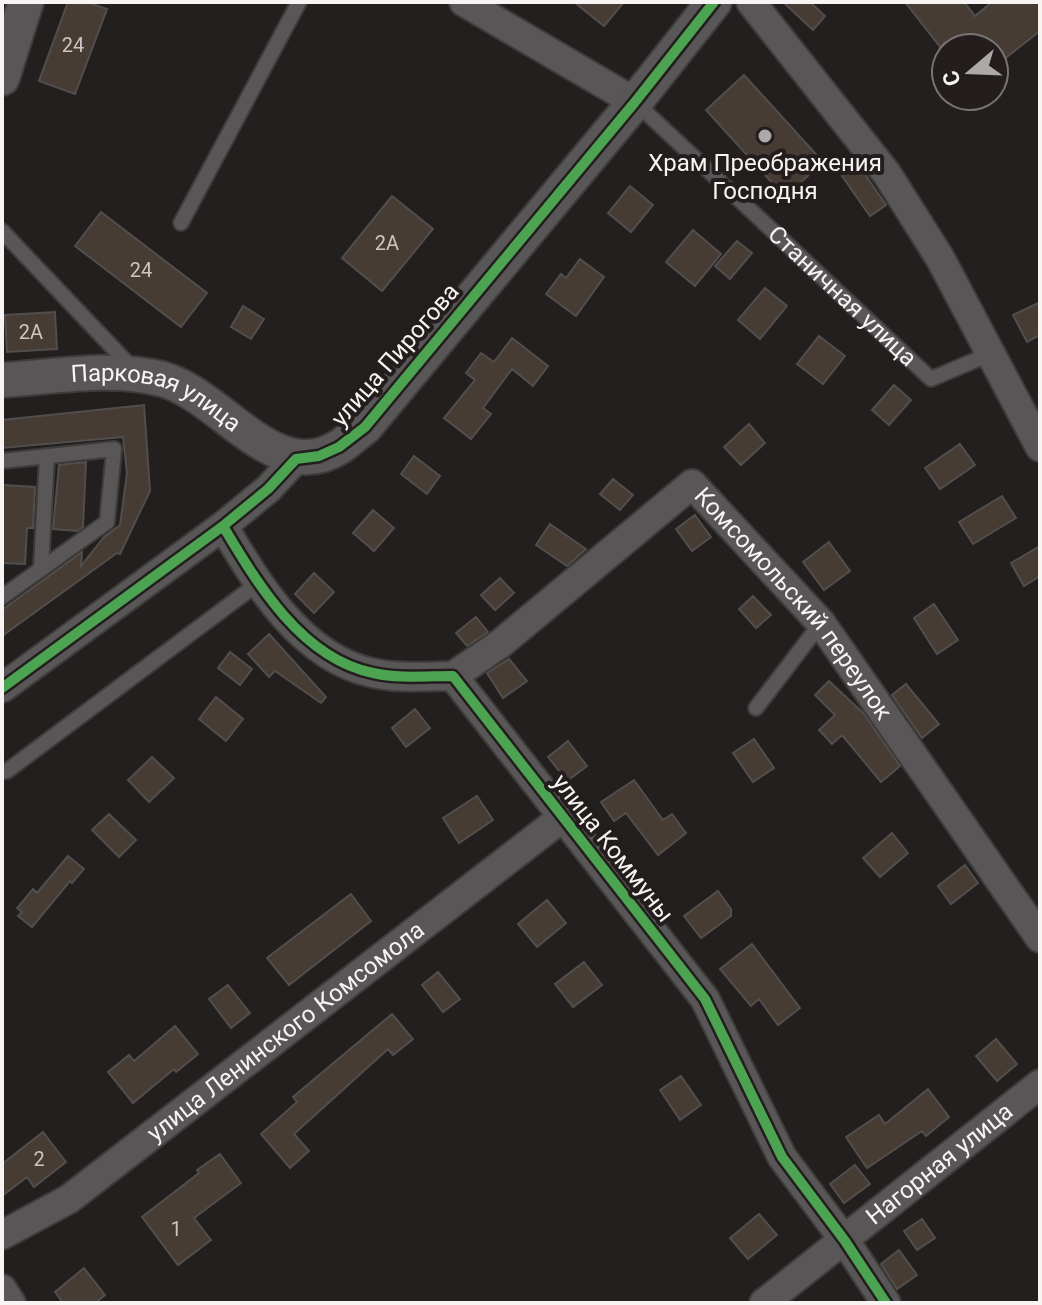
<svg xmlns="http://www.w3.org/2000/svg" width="1042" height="1305" font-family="Roboto,sans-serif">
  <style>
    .building { fill: #463c34; stroke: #514e4d; stroke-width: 2 }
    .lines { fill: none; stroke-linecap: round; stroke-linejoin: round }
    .service-casing { stroke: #3e3c3a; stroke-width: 18 }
    .minor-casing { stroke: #3e3c3a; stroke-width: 32 }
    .tertiary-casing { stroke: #3e3c3a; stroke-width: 38 }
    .service { stroke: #585656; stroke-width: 14 }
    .minor { stroke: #585656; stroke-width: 28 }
    .tertiary { stroke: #585656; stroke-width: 34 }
    .cycleway-casing { stroke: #231e1d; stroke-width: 15 }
    .cycleway { stroke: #4ca352; stroke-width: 10 }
    .poi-dot { fill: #aca9a8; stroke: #231e1d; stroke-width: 3 }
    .labels { text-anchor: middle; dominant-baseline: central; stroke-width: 8; stroke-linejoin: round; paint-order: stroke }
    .number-label { font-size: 20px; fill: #cbc6c3 }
    .poi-label { font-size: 24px; fill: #f7f4f3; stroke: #231e1d }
    .street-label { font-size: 24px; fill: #f7f4f3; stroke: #231e1d }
  </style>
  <rect width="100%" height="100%" fill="#221f1e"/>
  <path class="building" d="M68 2H87L107 9 75 94 39 81Z
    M574 2H624L604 26Z
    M783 2H810L825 16 813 30Z
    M905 2H964L975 16 992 2H1040V31L994 67V48H941Z
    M744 75 823 162 785 197 706 110Z
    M858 164 886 205 870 216 842 176Z
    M630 186 653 205 631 232 608 213Z
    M392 196 433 229 382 291 342 258Z
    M101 212 207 293 181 327 75 246Z
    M693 230 721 254 695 286 666 262Z
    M737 241 752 253 730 279 715 266Z
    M580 259 604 277 576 316 546 294 561 274 566 278Z
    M765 288 787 306 760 339 738 320Z
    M1040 302V335L1027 342 1013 315Z
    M243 306 264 319 251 339 231 327Z
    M55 312 57 349 7 352 5 315Z
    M819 336 845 356 823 384 797 364Z
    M512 338 548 366 533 386 512 369 483 408 491 414 471 439 444 418 475 380 466 373 481 353 494 362Z
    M894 385 911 400 889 425 872 410Z
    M144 405 150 491 120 554 117 553 2 636V610L82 552 81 566 104 537 120 525 127 473 123 437 2 448V420Z
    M749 424 765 443 741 465 724 447Z
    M960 444 975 465 940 489 925 468Z
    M414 456 440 476 427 494 401 474Z
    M86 462 83 527 78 531 53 529 59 465Z
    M613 479 633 495 620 510 600 494Z
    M3 485 35 487 33 528H27L25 564 2 563Z
    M1002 496 1016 518 973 544 959 522Z
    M373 510 394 528 374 551 353 533Z
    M695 515 711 537 692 551 676 529Z
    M550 524 586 549 567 566 536 545Z
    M829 542 850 571 824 590 803 562Z
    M1040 546V576L1024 586 1011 563Z
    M314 573 334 592 314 613 295 594Z
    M500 578 514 593 495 610 481 595Z
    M753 596 771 615 756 628 739 609Z
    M934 604 958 640 937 654 914 618Z
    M476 617 488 632 467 646 456 633Z
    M269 634 326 697 321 703 275 671 269 677 248 654Z
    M230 652 252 669 240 685 218 668Z
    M509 659 527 681 503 698 487 673Z
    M829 681 864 714 900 766 881 782 842 735 832 744 819 730 835 715 815 695Z
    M906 684 939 724 922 738 892 695Z
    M216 697 243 719 226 741 199 719Z
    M415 709 430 728 406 747 392 728Z
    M754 739 774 768 753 782 733 753Z
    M568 741 587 766 567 781 548 757Z
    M152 757 174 778 149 802 128 780Z
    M634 780 663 820 672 814 686 833 658 855 626 813 614 821 601 802Z
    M477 796 493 820 459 843 443 818Z
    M109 814 136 840 119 857 92 830Z
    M892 833 908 853 880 877 863 858Z
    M68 856 84 869 72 883 70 881 32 927 18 916 22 912 17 908 33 889 37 893Z
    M965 865 978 883 951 904 938 886Z
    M718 891 731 909V916L701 938 684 916Z
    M351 894 371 921 289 985 267 958Z
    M547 900 566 923 537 947 518 924Z
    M752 944 800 1008 778 1025 759 999 751 1006 720 969Z
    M584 962 602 985 573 1007 555 984Z
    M438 972 460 999 443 1012 422 985Z
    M228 985 250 1013 231 1028 209 999Z
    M392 1014 413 1039 393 1055 388 1049 294 1134 309 1151 290 1168 261 1134 297 1102 293 1097Z
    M175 1026 198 1054 176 1072 174 1069 133 1103 108 1072 129 1055 134 1061Z
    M996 1039 1017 1064 997 1081 976 1056Z
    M681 1076 701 1105 680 1120 660 1090Z
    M928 1089 949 1117 926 1136 922 1131 867 1168 846 1137 879 1115 885 1124Z
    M43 1132 66 1162 34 1187 27 1177 2 1196V1164Z
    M220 1154 241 1183 194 1218 211 1240 178 1265 142 1217 199 1173 197 1170Z
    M855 1165 870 1184 844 1203 830 1184Z
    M759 1214 777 1235 748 1259 730 1238Z
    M922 1219 935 1238 917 1250 904 1231Z
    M899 1250 917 1275 897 1289 881 1264Z
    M84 1268 105 1295 95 1303H63L55 1292Z"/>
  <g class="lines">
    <defs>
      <g id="service">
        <path id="s1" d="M635 102 931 379 992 353"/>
        <path d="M181 223 299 2"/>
        <path d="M2 231 134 370"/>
        <path d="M2 461 114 449 107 522 2 597"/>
        <path d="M41 569 47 456"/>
        <path d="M756 708 821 623"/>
        <path d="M2 772 7 771 257 584"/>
      </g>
      <g id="minor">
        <path d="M464 2 635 102"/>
        <path d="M751 2 887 174 940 258 1040 447"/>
        <path d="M223 526C257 583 301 658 373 673 399 679 427 676 453 676L705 999 782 1157 845 1241 886 1303"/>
        <path id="s2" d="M453 676 500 644 692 484 821 623 1040 938"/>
        <path d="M2 688 223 526 268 489 296 459"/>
        <path id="s3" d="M2 1235 69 1199 563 817"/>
        <path d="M2 1289 11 1303"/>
        <path id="s4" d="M764 1303 1040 1084"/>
      </g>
      <g id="tertiary">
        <path d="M2 78 26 2"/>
        <path id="s5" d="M2 380C54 377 111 366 162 379 222 395 275 489 341 446 349 440 357 433 365 427L635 102 714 2"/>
      </g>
    </defs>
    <use href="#service" class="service-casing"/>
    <use href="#minor" class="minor-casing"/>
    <use href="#tertiary" class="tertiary-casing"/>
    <use href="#service" class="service"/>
    <use href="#minor" class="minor"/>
    <use href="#tertiary" class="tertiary"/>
    <defs>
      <path id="cycleway" d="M223 526C257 583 301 658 373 673 399 679 427 676 453 676L705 999 782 1157 845 1241 886 1303
        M2 688 223 526 268 489 296 459 319 456 339 447 365 427 635 102 714 2"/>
    </defs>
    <use href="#cycleway" class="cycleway-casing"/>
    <use href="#cycleway" class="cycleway"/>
  </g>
  <circle class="poi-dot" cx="765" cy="136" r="8"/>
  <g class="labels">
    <g class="number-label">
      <text x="73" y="45">24</text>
      <text x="387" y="243">2А</text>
      <text x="141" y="270">24</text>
      <text x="31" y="332">2А</text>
      <text x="39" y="1159">2</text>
      <text x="176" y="1229">1</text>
    </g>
    <g class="poi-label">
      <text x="765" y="163">Храм Преображения<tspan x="765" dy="28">Господня</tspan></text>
    </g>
    <g class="street-label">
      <text stroke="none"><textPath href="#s1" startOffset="284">Станичная улица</textPath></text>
      <text transform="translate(395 355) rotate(-49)">улица Пирогова</text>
      <text stroke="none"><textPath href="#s5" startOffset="160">Парковая улица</textPath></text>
      <text stroke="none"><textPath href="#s2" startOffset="464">Комсомольский переулок</textPath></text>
      <text transform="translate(613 848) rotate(52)">улица Коммуны</text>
      <text stroke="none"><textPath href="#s3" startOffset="350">улица Ленинского Комсомола</textPath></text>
      <text stroke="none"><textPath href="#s4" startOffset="224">Нагорная улица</textPath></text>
    </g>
  </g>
  <rect width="1042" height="1305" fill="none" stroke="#f7f4f3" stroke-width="8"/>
  <g transform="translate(970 72) rotate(251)"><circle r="38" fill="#231e1d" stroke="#787473" stroke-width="2"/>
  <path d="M0-6L14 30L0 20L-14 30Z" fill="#aca9a8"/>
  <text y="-12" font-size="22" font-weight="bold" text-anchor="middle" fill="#f7f4f3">С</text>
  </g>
</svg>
